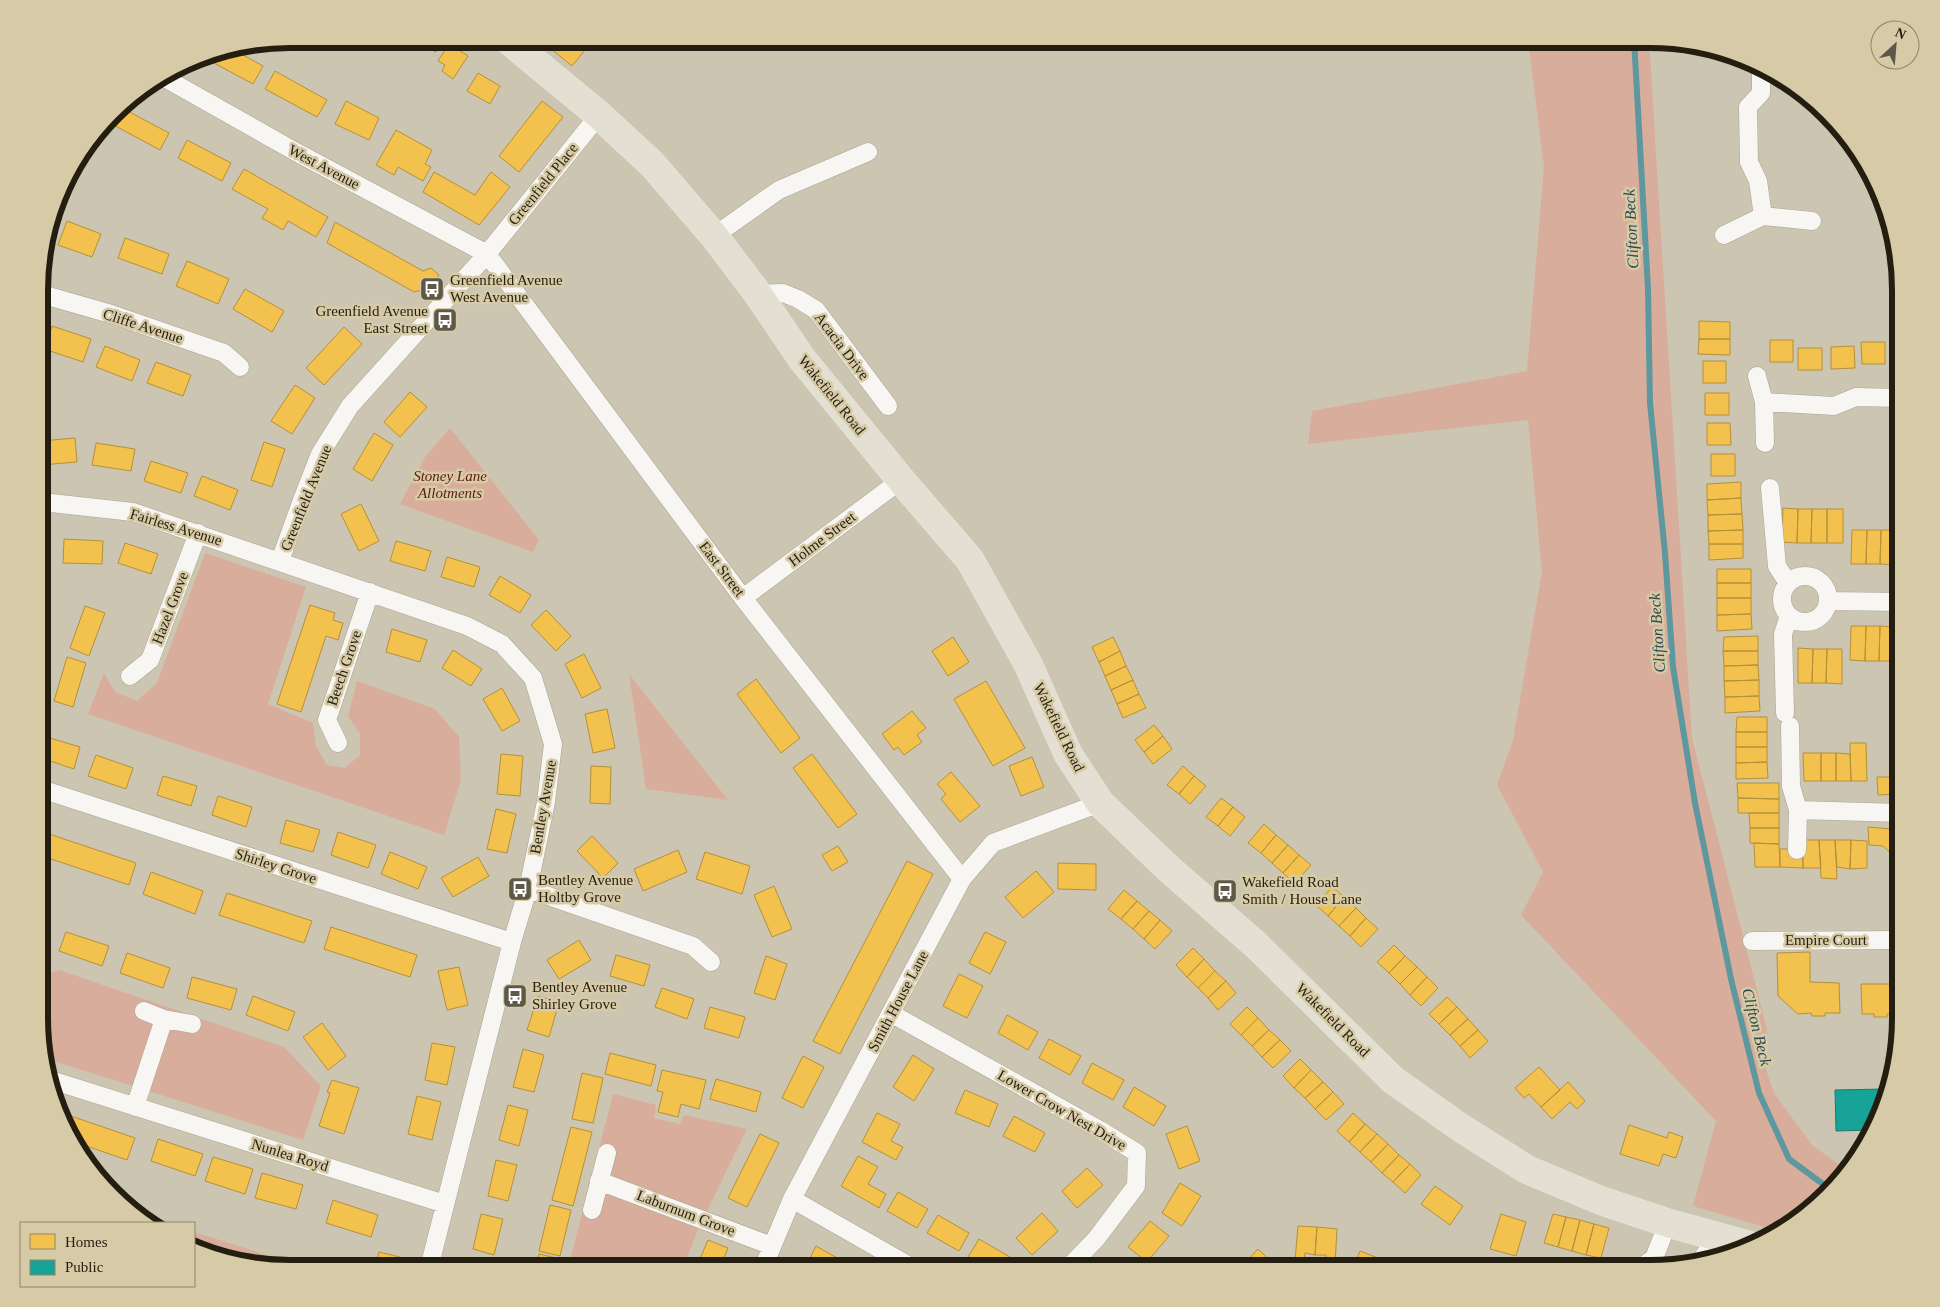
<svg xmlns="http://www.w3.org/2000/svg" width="1940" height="1307" font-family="'Times New Roman',serif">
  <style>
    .green { fill: #d9ad9c }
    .homes { fill: #f2c14e; stroke: #b4903b }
    .public { fill: #17a398; stroke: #1b7b6f }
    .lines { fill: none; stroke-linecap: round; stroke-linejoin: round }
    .stream { stroke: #5c989d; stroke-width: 6 }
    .minor-casing { stroke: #a9a393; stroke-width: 19 }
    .primary-casing { stroke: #e8e5dc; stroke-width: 29 }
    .minor { stroke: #f7f6f3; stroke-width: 18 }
    .primary { stroke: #e3dfd2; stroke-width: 28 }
    .labels { text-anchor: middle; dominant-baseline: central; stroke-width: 5; stroke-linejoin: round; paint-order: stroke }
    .street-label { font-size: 15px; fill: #231e10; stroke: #d7caa6 }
    .poi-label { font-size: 15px; fill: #231e10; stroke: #d7caa6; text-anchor: start }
    .park-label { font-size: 15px; font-style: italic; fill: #5f1a0f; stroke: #d7caa6 }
    .water-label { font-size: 16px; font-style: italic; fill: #2e494f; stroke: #d7caa6 }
    .rim { fill: none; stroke: #231e10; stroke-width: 6 }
  </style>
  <rect width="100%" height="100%" fill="#ccc5b1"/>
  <path class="green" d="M1528 39H1649L1692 738 1768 1033 1756 1040 1774 1093 1812 1145 1848 1171 1815 1206 1778 1231 1693 1206 1716 1121 1521 915 1543 872 1497 785 1513 740 1542 572 1528 420 1308 444 1312 411 1527 371 1544 167Z
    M450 428 539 540 533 552 400 504 425 457Z
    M205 553 306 587 268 704 313 723 316 746 327 765 345 768 360 755V734L348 716 357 681 435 709 459 737 461 780 444 835 88 714 104 673 115 692 137 701 157 683Z
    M629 674 728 800 646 789Z
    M59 970 284 1047 321 1086 303 1140 44 1058 41 1050V976Z
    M613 1094 656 1105 654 1118 680 1124 684 1115 747 1129 699 1227 683 1268H568Z
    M194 1232 292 1263 291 1268C261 1268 220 1261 194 1247Z"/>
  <path class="homes" d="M409 39H443L436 52Z
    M539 39H572L585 50 572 66Z
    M449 44 468 56 453 79 442 71 445 65 438 61Z
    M234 50 263 66 253 84 201 56Z
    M275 71 327 100 317 117 265 89Z
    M478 73 500 86 490 104 467 91Z
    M346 101 379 118 369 140 335 124Z
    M542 101 563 117 519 172 499 156Z
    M120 107 169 133 160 150 108 122Z
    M396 130 432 150 425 164 431 167 423 181 398 167 394 175 376 165Z
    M187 140 231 163 222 181 178 158Z
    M244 169 328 217 316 237 288 221 283 230 262 218 268 209 232 189Z
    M434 172 475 195 491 172 510 187 479 225 423 192Z
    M67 221 101 234 92 257 58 245Z
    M335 222 423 271 431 268 439 275 426 289 414 292 327 243Z
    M125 238 169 254 162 274 118 258Z
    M187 261 229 279 218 304 176 286Z
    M245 289 284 311 272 332 233 309Z
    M1699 321 1730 322V339H1699Z
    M52 326 91 339 83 362 41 348V330L50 333Z
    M344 327 362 344 324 385 306 368Z
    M1699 339H1730V355L1698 354Z
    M1770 340H1793V362H1770Z
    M1891 340H1901V362H1891Z
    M1861 342H1885V364H1862Z
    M105 346 140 360 132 381 96 367Z
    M1854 346 1855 368 1831 369V347Z
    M1798 348H1822V370H1798Z
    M1703 361H1726V383H1703Z
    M156 362 191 375 183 396 147 383Z
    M295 385 315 398 292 434 271 421Z
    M410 392 427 407 400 437 384 422Z
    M1705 393H1729V415H1705Z
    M1707 423H1730L1731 445H1707Z
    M374 433 393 445 372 481 353 469Z
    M75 438 77 462 41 465V441Z
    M264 442 285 449 272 487 251 480Z
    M96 443 135 449 131 471 92 465Z
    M1711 454H1735V476H1711Z
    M151 461 188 473 181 493 144 481Z
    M202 476 238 490 230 510 194 496Z
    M1741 482V498L1707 500V484Z
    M1741 498 1742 514 1708 515 1707 500Z
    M361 504 379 541 359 551 341 514Z
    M1783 508 1798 509 1797 543 1782 542Z
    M1798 509H1812L1811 543H1797Z
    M1812 509H1827V543H1811Z
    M1827 509H1843V543H1827Z
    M1742 514 1743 530 1708 531V515Z
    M1743 530V544H1709L1708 531Z
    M1852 530H1867L1866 564H1851Z
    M1867 530H1881L1880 564H1866Z
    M1881 530H1896L1895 565 1880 564Z
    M1896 530H1901V565H1895Z
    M41 539 49 558 41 562Z
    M64 539 103 541 102 564 63 563Z
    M396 541 431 551 425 571 390 561Z
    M125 543 158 554 151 574 118 563Z
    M1709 544H1743V558L1709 560Z
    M447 557 480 567 474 587 441 577Z
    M1717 569H1751V583H1717Z
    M500 576 531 595 520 613 489 595Z
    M1717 583H1751V598H1717Z
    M1717 598H1751V614L1717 615Z
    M310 605 335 613 333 620 343 623 338 640 326 636 301 712 277 704Z
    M85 606 105 613 89 656 70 648Z
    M546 610 571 636 556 651 531 625Z
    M1751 614 1752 629 1717 631V615Z
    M1851 626H1866L1865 661 1850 660Z
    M1866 626H1880L1879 661H1865Z
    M1880 626 1895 627V661H1879Z
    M1895 627H1901V661H1895Z
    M392 629 427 640 420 662 386 652Z
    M1758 636V651H1723L1724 637Z
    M953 637 969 662 948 676 932 651Z
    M1113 637 1120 651 1099 662 1092 647Z
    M1798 648 1813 649 1812 683H1798Z
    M1813 649H1827L1826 683H1812Z
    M1827 649H1842V684L1826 683Z
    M453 650 482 669 471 686 442 668Z
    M1120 651 1126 666 1105 676 1099 662Z
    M1723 651H1758V665L1724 666Z
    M584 654 601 688 582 698 565 664Z
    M67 657 86 663 73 707 54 701Z
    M1758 665 1759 680 1724 681V666Z
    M1126 666 1133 680 1111 690 1105 676Z
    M756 679 800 738 781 753 737 694Z
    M1133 680 1139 694 1117 704 1111 690Z
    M1759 680V696L1725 697 1724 681Z
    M986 681 1025 748 993 766 954 699Z
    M502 688 520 721 502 731 483 699Z
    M1139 694 1146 708 1123 718 1117 704Z
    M1759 696 1760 711 1725 713V697Z
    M607 709 615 748 593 753 585 714Z
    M912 711 926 728 917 735 922 742 904 755 898 747 894 750 882 734Z
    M1737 717H1767V732H1736Z
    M1154 725 1163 736 1144 752 1135 740Z
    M1736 732H1767V747H1736Z
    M43 736 80 747 74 769 41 758V742Z
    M1163 736 1172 749 1153 764 1144 752Z
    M1850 743H1866L1867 781H1851Z
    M1736 747H1767V762L1736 763Z
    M1803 753H1821V781H1804Z
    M1821 753H1836V781H1821Z
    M1836 753 1850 754 1851 781H1836Z
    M501 754 523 756 520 796 497 794Z
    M812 754 857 814 838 828 793 768Z
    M96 755 133 768 126 789 88 776Z
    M1032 757 1044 787 1021 796 1009 766Z
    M1767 762 1768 778 1736 779V763Z
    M591 766 611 767 610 804 590 803Z
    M1183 766 1194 776 1179 794 1167 785Z
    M1901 769V791L1897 794 1878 795 1877 777H1891Z
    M951 772 980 806 960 822 941 799 946 794 937 784Z
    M163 776 197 786 191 806 157 795Z
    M1194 776 1206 786 1190 804 1179 794Z
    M1737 783H1779V799L1738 798Z
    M218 796 252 807 246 827 212 815Z
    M1221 798 1233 807 1218 826 1206 817Z
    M1738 798 1779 799V813H1738Z
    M1233 807 1245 817 1230 836 1218 826Z
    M496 809 516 814 507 853 487 849Z
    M1749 813H1779V828H1750Z
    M286 820 320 830 313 852 280 843Z
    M1264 824 1276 835 1261 853 1248 843Z
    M1868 827 1891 829 1901 837V846L1893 855 1883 846 1869 845Z
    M1750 828H1779V844L1750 843Z
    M338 832 376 845 368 868 331 855Z
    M49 834 136 863 129 885 42 856Z
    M1276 835 1288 845 1272 863 1261 853Z
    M592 836 618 863 603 878 577 851Z
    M1802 840H1819L1821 868H1803Z
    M1819 840H1835L1837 879 1821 878Z
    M1835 840H1851L1850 869 1837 867Z
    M1851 840 1867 841V868L1850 869Z
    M1754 843 1779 844 1780 867H1755Z
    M1288 845 1299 855 1283 873 1272 863Z
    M838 846 848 862 832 871 822 855Z
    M1780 849H1803V868L1780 867Z
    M678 850 687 872 643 891 634 869Z
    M390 852 427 867 418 889 381 874Z
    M705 852 750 866 742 894 696 879Z
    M1299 855 1311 865 1295 883 1283 873Z
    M478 857 489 876 453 897 441 878Z
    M907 861 933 874 840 1054 813 1041Z
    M1058 863 1096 864V890L1058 889Z
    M1036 871 1054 892 1023 918 1005 897Z
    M151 872 203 891 195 914 143 894Z
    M774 886 792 929 772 937 754 895Z
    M1332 887 1344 897 1328 916 1316 905Z
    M1124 890 1137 901 1121 919 1108 909Z
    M227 893 312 921 304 943 219 915Z
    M1344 897 1356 908 1339 926 1328 916Z
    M1137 901 1149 911 1133 929 1121 919Z
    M1356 908 1366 918 1350 936 1339 926Z
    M1149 911 1160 920 1144 939 1133 929Z
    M1366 918 1378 929 1361 947 1350 936Z
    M1160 920 1172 931 1155 949 1144 939Z
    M331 927 417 955 410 977 324 949Z
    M66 932 109 946 102 966 59 951Z
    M985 932 1006 942 990 974 969 963Z
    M41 933 49 955 41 957Z
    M579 940 591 960 559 979 547 960Z
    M1394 945 1405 956 1389 973 1377 962Z
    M1193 948 1204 959 1187 977 1176 965Z
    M1810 952V982L1839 983 1840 1013H1825V1016H1812L1811 1013 1798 1014 1778 996 1777 953Z
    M1891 952H1901V1014H1887V1017H1874V1014H1862L1861 984H1893Z
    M127 953 170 968 163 988 120 973Z
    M616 955 650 965 644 986 610 976Z
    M766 956 787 964 775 1000 754 993Z
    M1405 956 1417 967 1400 984 1389 973Z
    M1204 959 1215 971 1198 988 1187 977Z
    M459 967 468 1005 447 1010 438 971Z
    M1417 967 1427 977 1410 995 1400 984Z
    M1215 971 1226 981 1208 998 1198 988Z
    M959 974 983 986 967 1018 943 1006Z
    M192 977 237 989 231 1010 187 998Z
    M1427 977 1438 988 1421 1006 1410 995Z
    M1226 981 1236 993 1218 1010 1208 998Z
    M662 988 694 999 687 1019 655 1007Z
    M253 996 295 1012 288 1031 246 1015Z
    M538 996 559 1002 549 1037 527 1030Z
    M1447 997 1457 1007 1439 1024 1429 1014Z
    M710 1007 745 1017 739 1038 704 1028Z
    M1247 1007 1258 1018 1241 1035 1230 1024Z
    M1457 1007 1468 1019 1450 1035 1439 1024Z
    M1007 1015 1038 1032 1028 1050 998 1033Z
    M1258 1018 1269 1030 1252 1046 1241 1035Z
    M1468 1019 1478 1030 1460 1046 1450 1035Z
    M322 1023 346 1056 328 1070 303 1037Z
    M1269 1030 1280 1040 1262 1057 1252 1046Z
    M1478 1030 1488 1041 1470 1058 1460 1046Z
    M1049 1039 1081 1056 1070 1075 1039 1058Z
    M1280 1040 1291 1051 1273 1068 1262 1057Z
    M432 1043 455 1047 447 1085 425 1080Z
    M523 1049 544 1055 534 1092 513 1087Z
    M610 1053 656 1065 651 1086 605 1074Z
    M913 1055 934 1069 914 1101 893 1087Z
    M803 1056 824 1067 803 1108 782 1098Z
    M1300 1059 1311 1070 1294 1088 1283 1076Z
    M1092 1063 1124 1080 1113 1100 1082 1083Z
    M1539 1067 1560 1090 1541 1107 1529 1094 1524 1098 1515 1088Z
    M662 1070 706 1080 699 1109 681 1104 678 1117 658 1112 663 1092 657 1091Z
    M1311 1070 1323 1082 1305 1098 1294 1088Z
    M582 1073 603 1078 593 1123 572 1119Z
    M716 1079 761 1092 756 1112 710 1099Z
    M332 1080 359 1088 344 1134 319 1126 330 1093 327 1092Z
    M1323 1082 1333 1092 1315 1109 1305 1098Z
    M1568 1082 1585 1101 1577 1109 1570 1102 1552 1119 1541 1107Z
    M1134 1087 1166 1106 1154 1126 1123 1107Z
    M965 1090 998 1104 989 1127 955 1113Z
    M1333 1092 1344 1104 1326 1120 1315 1109Z
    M417 1096 441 1102 432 1140 408 1134Z
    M508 1105 528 1110 519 1146 499 1140Z
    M62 1113 135 1138 127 1160 72 1141Z
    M877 1113 900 1124 891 1141 903 1147 896 1160 862 1142Z
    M1353 1113 1365 1124 1349 1142 1337 1131Z
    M1014 1116 1045 1133 1035 1152 1003 1136Z
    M1365 1124 1377 1134 1360 1152 1349 1142Z
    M1629 1125 1667 1138 1669 1132 1683 1137 1676 1158 1663 1154 1659 1166 1620 1154Z
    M1187 1126 1200 1161 1179 1169 1166 1134Z
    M571 1127 592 1132 573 1206 552 1200Z
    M760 1134 779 1143 747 1207 728 1198Z
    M1377 1134 1388 1144 1371 1162 1360 1152Z
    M158 1139 203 1154 195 1176 151 1161Z
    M1388 1144 1399 1155 1382 1173 1371 1162Z
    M1399 1155 1410 1164 1393 1182 1382 1173Z
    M858 1156 878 1167 868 1184 886 1194 879 1208 841 1186Z
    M213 1157 253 1169 245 1194 205 1181Z
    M496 1160 517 1165 508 1201 488 1196Z
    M1410 1164 1421 1175 1405 1193 1393 1182Z
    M1087 1168 1103 1185 1077 1208 1062 1191Z
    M262 1173 303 1185 296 1209 255 1198Z
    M1180 1183 1201 1196 1182 1226 1162 1213Z
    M1435 1186 1463 1206 1450 1225 1421 1204Z
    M898 1192 928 1209 917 1228 887 1211Z
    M333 1200 378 1215 371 1237 326 1223Z
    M550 1205 571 1210 560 1256 539 1251Z
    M1042 1213 1058 1231 1032 1255 1016 1238Z
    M481 1214 503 1219 494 1255 473 1249Z
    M1501 1214 1526 1222 1516 1256 1490 1249Z
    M1553 1214 1566 1217 1558 1247 1544 1243Z
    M938 1215 969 1233 959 1251 927 1233Z
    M1566 1217 1580 1220 1572 1251 1558 1247Z
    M1580 1220 1594 1224 1586 1255 1572 1251Z
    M1150 1221 1169 1236 1147 1262 1128 1247Z
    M1594 1224 1609 1228 1601 1258 1586 1255Z
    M1298 1226 1317 1227 1315 1255 1305 1253 1304 1262 1295 1261Z
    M1317 1227 1337 1229 1335 1264H1325L1326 1255H1315Z
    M979 1239 1010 1257 1004 1268H987L968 1257Z
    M708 1240 728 1248 720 1268H696Z
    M816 1246 839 1259 834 1268H805Z
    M1258 1249 1277 1267 1276 1268H1247L1243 1265Z
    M1360 1251 1378 1258 1374 1268H1353Z
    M379 1252 400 1257 397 1268H375Z
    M539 1254 560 1259 558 1268H536Z
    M1378 1258 1397 1265 1396 1268H1374Z"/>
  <path class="public" d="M1884 1082H1891L1888 1098 1871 1130 1836 1131 1835 1090 1884 1089Z"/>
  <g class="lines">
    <path class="stream" d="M1634 39 1648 289 1650 403 1665 553 1673 667 1695 803 1731 979 1759 1093 1789 1159 1831 1190"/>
    <defs>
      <path id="minor" d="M1761 68V93L1748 107 1749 162 1758 181 1763 216
        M163 77 296 152 487 254 743 598 962 879
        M1724 235 1763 216 1812 221
        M714 236 779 190 868 152
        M41 294 111 314 224 353 240 367
        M758 294 783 293 798 299 816 310 888 406
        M1757 376 1764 402 1765 443
        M1764 402 1834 406 1856 397 1901 398
        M1770 488 1777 566 1788 583
        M41 507 51 503 133 512 467 626 502 644 533 678 553 744 546 802 528 889 512 942 429 1268
        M280 561 302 500 320 454 350 406 487 254 599 115
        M1782 599a23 23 0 1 1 46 0a23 23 0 1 1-46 0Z
        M743 598 901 480
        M1828 601 1901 602
        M130 676 150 660 198 533
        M1785 713 1783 634 1789 616
        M1790 726 1791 786 1798 810 1797 850
        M338 743 327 720 370 592
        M41 789 512 942
        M1798 810 1901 813
        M528 889 693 946 711 962
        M1752 941 1901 940
        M144 1011 164 1019 192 1024
        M892 1014 1100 1130 1137 1153 1136 1186 1096 1239 1068 1268
        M51 1080 445 1204
        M135 1107 164 1019
        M599 1181 772 1246
        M792 1199 913 1268
        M592 1210 607 1153
        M1700 1262 1717 1236
        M763 1268 792 1199 962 879 993 843 1100 803
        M1640 1268 1654 1258 1668 1223"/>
      <path id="primary" d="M507 39 599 115 652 164 714 236 758 294 802 359 901 480 970 560 1028 664 1068 754 1100 803 1169 869 1256 945 1393 1080 1461 1128 1526 1169 1602 1201 1668 1223 1752 1246"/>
    </defs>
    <use href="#minor" class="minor-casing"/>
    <use href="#primary" class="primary-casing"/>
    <use href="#minor" class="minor"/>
    <use href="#primary" class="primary"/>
  </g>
  <defs>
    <symbol id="bus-square" viewBox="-11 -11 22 22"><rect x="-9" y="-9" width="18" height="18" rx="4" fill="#5e5848" stroke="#d7caa6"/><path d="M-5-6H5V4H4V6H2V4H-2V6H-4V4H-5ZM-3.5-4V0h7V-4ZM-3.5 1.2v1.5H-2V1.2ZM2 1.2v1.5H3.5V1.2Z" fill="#fff"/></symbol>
  </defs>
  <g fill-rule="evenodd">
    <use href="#bus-square" x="418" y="275" width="28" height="28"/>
    <use href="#bus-square" x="431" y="306" width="28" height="28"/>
    <use href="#bus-square" x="506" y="875" width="28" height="28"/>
    <use href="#bus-square" x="1211" y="877" width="28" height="28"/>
    <use href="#bus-square" x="501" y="982" width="28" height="28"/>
  </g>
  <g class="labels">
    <g class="street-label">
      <text transform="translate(324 167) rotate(28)">West Avenue</text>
      <text transform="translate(543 184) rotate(-51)">Greenfield Place</text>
      <text transform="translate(143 326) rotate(18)">Cliffe Avenue</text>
      <text transform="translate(842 346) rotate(53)">Acacia Drive</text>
      <text transform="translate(832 395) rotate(51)">Wakefield Road</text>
      <text transform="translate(306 498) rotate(-68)">Greenfield Avenue</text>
      <text transform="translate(176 527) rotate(17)">Fairless Avenue</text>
      <text transform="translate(822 539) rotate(-37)">Holme Street</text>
      <text transform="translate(722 569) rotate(53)">East Street</text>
      <text transform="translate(170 608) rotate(-69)">Hazel Grove</text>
      <text transform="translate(344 668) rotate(-71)">Beech Grove</text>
      <text transform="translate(1059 727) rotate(64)">Wakefield Road</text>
      <text transform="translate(543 807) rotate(-80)">Bentley Avenue</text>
      <text transform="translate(276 866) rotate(18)">Shirley Grove</text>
      <text x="1826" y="940">Empire Court</text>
      <text transform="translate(898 1001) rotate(-62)">Smith House Lane</text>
      <text transform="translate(1333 1020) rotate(45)">Wakefield Road</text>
      <text transform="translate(1062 1110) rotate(30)">Lower Crow Nest Drive</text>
      <text transform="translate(290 1155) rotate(17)">Nunlea Royd</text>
      <text transform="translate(686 1213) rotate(21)">Laburnum Grove</text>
    </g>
    <g class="poi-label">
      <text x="450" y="280">Greenfield Avenue<tspan x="450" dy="17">West Avenue</tspan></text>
      <text x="428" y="311" text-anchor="end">Greenfield Avenue<tspan x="428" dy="17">East Street</tspan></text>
      <text x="538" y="880">Bentley Avenue<tspan x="538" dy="17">Holtby Grove</tspan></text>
      <text x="1242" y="882">Wakefield Road<tspan x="1242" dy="17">Smith / House Lane</tspan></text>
      <text x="532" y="987">Bentley Avenue<tspan x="532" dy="17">Shirley Grove</tspan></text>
    </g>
    <g class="park-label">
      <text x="450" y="476">Stoney Lane<tspan x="450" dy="17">Allotments</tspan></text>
    </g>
    <g class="water-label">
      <text transform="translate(1631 229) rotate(-93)">Clifton Beck</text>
      <text transform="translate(1657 633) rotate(-94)">Clifton Beck</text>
      <text transform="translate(1757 1027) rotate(76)">Clifton Beck</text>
    </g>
  </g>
  <path d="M0 0H1940V1307H0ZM290 48H1650A242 242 0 0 1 1892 290V1018A242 242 0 0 1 1650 1260H290A242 242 0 0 1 48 1018V290A242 242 0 0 1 290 48Z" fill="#d7caa6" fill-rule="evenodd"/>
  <path class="rim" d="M290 48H1650A242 242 0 0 1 1892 290V1018A242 242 0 0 1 1650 1260H290A242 242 0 0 1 48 1018V290A242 242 0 0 1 290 48Z"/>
  <rect x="20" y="1222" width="175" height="65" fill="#d7caa6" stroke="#8f856a"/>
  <rect x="30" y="1234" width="25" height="15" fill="#f2c14e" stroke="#8f856a"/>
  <text x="65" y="1247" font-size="15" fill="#231e10">Homes</text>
  <rect x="30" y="1260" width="25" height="15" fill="#17a398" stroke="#8f856a"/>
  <text x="65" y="1272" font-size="15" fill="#231e10">Public</text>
  <g transform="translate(1895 45) rotate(26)"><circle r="24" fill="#d7caa6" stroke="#8f856a"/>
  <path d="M0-4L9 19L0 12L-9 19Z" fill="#5e5848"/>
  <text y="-8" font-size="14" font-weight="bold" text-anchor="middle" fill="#231e10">N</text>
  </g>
</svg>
